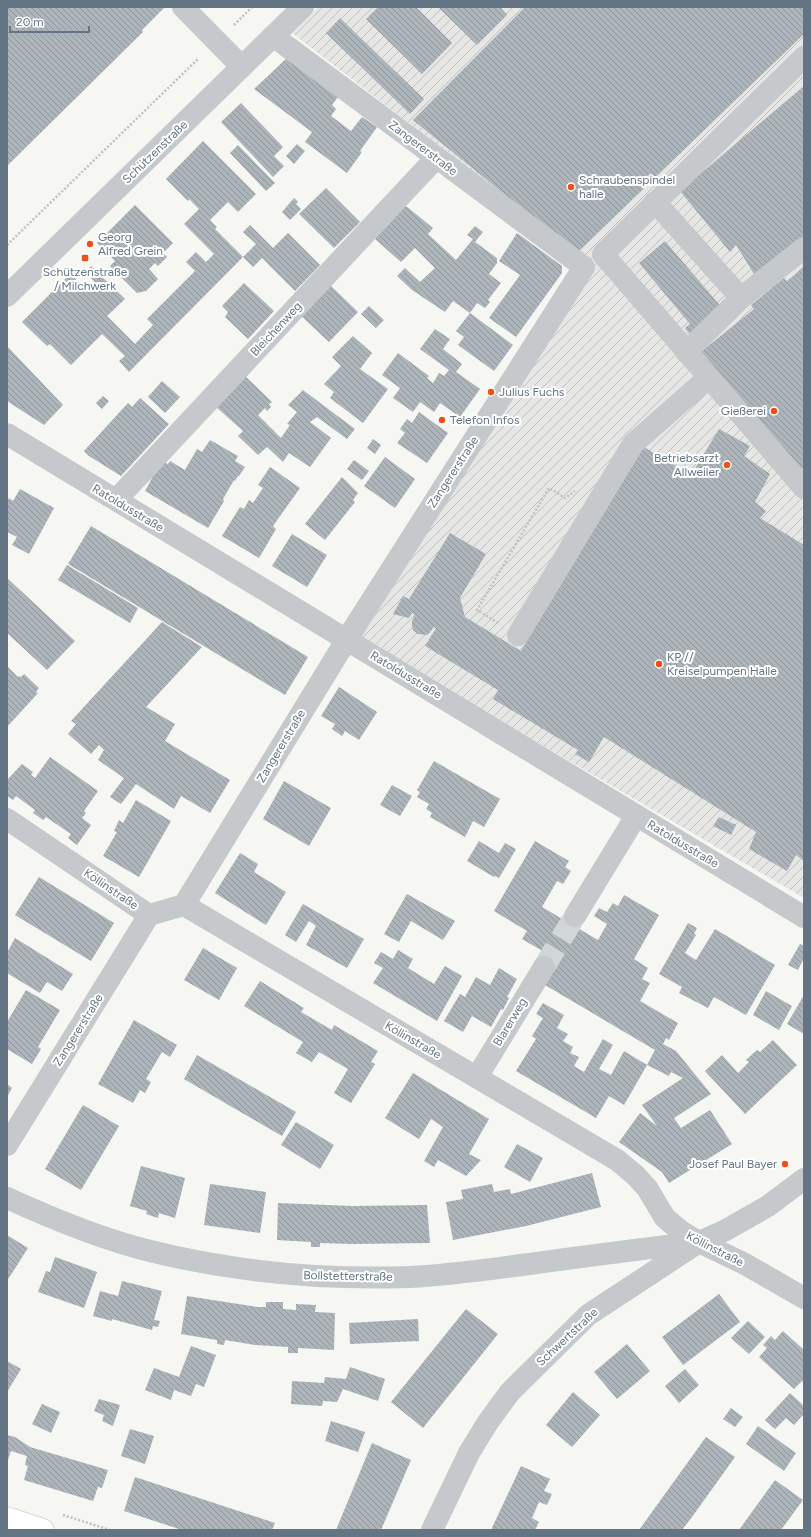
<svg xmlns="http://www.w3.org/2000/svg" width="811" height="1537" font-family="Figtree,sans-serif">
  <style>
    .industrial { fill: url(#industrial-furrows) }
    .building { fill: url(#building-back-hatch) }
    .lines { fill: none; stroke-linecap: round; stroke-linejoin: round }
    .minor-tunnel { stroke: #d1d6d7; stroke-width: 22; stroke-dasharray: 22 11; stroke-linecap: butt }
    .major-casing { stroke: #b8bcc0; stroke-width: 23 }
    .path { stroke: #bfc1c3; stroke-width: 2.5; stroke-dasharray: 2 2; stroke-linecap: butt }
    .minor { stroke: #c5c9cc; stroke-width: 22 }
    .major { stroke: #fff; stroke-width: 22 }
    .poi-dot { fill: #ef4f19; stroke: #fff; stroke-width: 1.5 }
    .labels { text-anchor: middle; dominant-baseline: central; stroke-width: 4; stroke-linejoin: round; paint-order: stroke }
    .street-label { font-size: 12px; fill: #637585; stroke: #fff }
    .poi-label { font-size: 12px; fill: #637585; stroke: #fff; text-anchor: start }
  </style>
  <defs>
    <pattern id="industrial-furrows" width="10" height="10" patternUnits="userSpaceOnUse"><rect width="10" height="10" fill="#e6e7e5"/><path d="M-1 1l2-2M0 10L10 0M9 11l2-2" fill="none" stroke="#bec0bf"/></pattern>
    <pattern id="building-back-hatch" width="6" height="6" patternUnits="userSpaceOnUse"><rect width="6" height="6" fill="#adb5ba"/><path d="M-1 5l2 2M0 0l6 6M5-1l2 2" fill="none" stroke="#90989d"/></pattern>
  </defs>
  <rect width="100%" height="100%" fill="#f6f6f2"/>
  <path class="industrial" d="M319 7H804V898L355 636 593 265 292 33Z"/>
  <path class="building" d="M7 7H165L142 30 143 32 7 166Z
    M378 7H416L452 43 422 74 366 19Z
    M438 7H500L507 15 477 45Z
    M525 7H804V34L577 253 413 120Z
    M340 18 424 99 410 114 326 33Z
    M287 58 338 97 332 105 336 109 331 116 351 131 362 117 377 127 360 151 362 152 347 173 305 142 312 132 254 89Z
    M804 86V245L754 274 736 245 730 252 680 191Z
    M241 103 283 147 274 156 284 166 273 177 221 122Z
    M203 141 256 194 238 212 228 202 210 220 217 227 215 229 243 257 256 244 243 232 250 225 273 248 288 233 320 265 295 291 262 258 253 267 243 257 129 372 119 361 125 356 102 334 71 365 50 344 47 346 22 322 70 274 88 291 96 283 85 272 91 266 125 299 107 316 135 344 153 325 147 319 195 271 186 262 196 252 206 262 214 254 184 224 199 209 189 199 188 201 166 179Z
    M297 144 305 151 294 164 286 156Z
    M238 145 275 183 266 191 230 153Z
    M326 188 360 222 334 248 299 214Z
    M294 198 298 202 296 204 301 209 290 220 282 212Z
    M135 205 173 243 163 253 167 257 158 266 155 263 149 269 158 279 146 291 137 293 110 266 115 261 97 243Z
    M406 206 433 228 428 234 456 260 473 239 467 235 475 226 483 232 475 242 497 258V263L489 274 501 283 488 300 490 302 485 308 477 303 470 313 453 301 445 312 412 290 397 276 405 268 420 282 435 268 415 248 401 262 374 238Z
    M517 233 562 266V273L516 337 489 318 520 275 499 261Z
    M665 241 724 310 692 337 685 328 690 324 639 263Z
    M804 267V467L797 473 697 355 754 309 751 305 784 278 787 281Z
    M244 283 274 311 248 339 225 317 228 312 222 306Z
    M329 284 358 312 329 342 300 315Z
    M369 306 384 320 376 328 361 314Z
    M470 313 513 345 494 371 458 345 464 337 456 331Z
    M435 329 450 339 443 349 462 364 456 372 480 389 460 417 440 403 434 412 420 402 413 412 393 398 400 388 382 375 398 353 429 376 427 378 433 383 439 373 444 376 449 370 420 349Z
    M353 336 372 353 360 369 388 389 363 423 330 398 334 392 324 384 341 366 332 357Z
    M7 346 63 405 44 425 7 401Z
    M243 374 272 402 269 404 271 407 267 411 265 408 258 415 281 438 290 425 287 424 297 412 288 405 303 390 355 429 347 439 317 417 310 422 331 438 310 467 289 453 283 462 267 447 258 455 238 436 243 431 214 405Z
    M162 381 180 397 165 413 148 397Z
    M103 396 109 401 102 409 96 403Z
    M140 398 169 424 121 476 89 456 84 451 128 403 132 407Z
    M419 412 448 433 427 463 397 443 405 433 400 429 407 419 412 423Z
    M719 429 750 446 744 456 770 474 755 502 766 511 760 518 804 545V861L796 855 787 871 749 849 756 832 604 737 589 762 575 754 578 750 493 699 498 690 425 646 436 628 434 627 430 632 427 635 418 634 413 630 412 626V621L415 615 412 613 409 618 393 614 403 596 409 599 450 533 486 554 460 598 465 617 521 651 642 446 691 475Z
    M373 439 381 445 375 454 367 448Z
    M210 440 238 456 235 461 245 467 239 476H238L235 481 234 480 223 499 224 501 208 528 145 491 152 478 149 477 162 461 168 464 170 461 185 470 197 449 202 452Z
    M385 457 415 479 395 508 364 486Z
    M354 460 369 471 362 480 347 469Z
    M270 467 300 488 273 526 276 529 259 558 222 536 240 507 244 509 249 500 253 503 263 488 258 485Z
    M342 477 358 493 353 500 355 502 325 540 305 524Z
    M20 489 54 508 29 554 12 545 17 537 7 532V502L9 498 13 501Z
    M91 526 308 657 285 695 68 564Z
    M292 534 327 555 307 587 272 566Z
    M67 565 138 608 130 623 58 580Z
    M7 578 75 641 47 670 7 633Z
    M162 622 202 647 146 707 175 724 165 741 230 780 210 813 181 796 174 809 136 784 121 804 110 797 124 778 98 760 104 750 99 745 91 754 68 734 76 724 71 721Z
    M7 666 18 677 19 676 21 677 24 674 39 688 36 692 38 693 7 727Z
    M339 687 377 712 359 740 345 731 342 736 332 729 335 724 321 716Z
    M50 757 98 791 84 811 86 813 82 818 91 825 77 845 68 838 71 834 46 817 43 820 33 813 35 810 16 796 13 800 7 796V780L22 764 33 772 31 775 35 778Z
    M434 761 500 799 484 827 473 821 465 837 430 817 432 813 426 809 429 804 417 797 420 792 417 790Z
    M284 781 331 808 309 846 263 819Z
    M392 785 412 796 400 816 380 805Z
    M136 800 171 821 139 877 103 856 117 832 114 831 119 820 123 823Z
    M719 817 736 825 731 835 713 826Z
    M479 841 499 853 505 843 516 849 499 878 495 876 494 877 467 861Z
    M535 841 569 861 565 867 571 871 563 884 557 881 542 907 598 940 607 924 594 916 599 908 607 912 613 903 618 906 624 895 659 915 634 959 648 968 642 979 650 983 640 1001 678 1023 669 1040 666 1038 663 1044 676 1051 711 1094 674 1118 681 1128 710 1110 732 1144 669 1183 662 1172 619 1142 640 1113 657 1126 642 1105 683 1078 671 1072 669 1076 647 1065 655 1050 545 985 560 961 522 939 527 931 494 911Z
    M240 853 258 864 254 872 286 892 266 925 215 893Z
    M39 877 114 923 91 961 15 915Z
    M407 894 455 921 443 940 411 921 399 942 384 934Z
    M303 904 364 939 347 968 306 945 316 926 309 921 296 942 285 935Z
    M688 923 697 928 694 934 696 935 685 953 696 960 715 929 775 965 746 1015 714 997 708 1008 679 993 682 987 659 974Z
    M15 938 73 974 62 991 47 982 40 993 7 973V961L8 958 7 953Z
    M800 944 804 946V958L798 970 788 965Z
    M203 948 237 968 219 1000 184 980Z
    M398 950 413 959 408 968 434 984 445 966 462 976 437 1021 373 983 383 968 374 963 381 952 393 959Z
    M499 968 517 979 507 997 509 998 503 1010 501 1009 491 1027 472 1016 463 1032 444 1021 460 994 465 997 476 977 490 985Z
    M260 981 304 1008 301 1012 332 1030 334 1025 378 1051 371 1062 375 1064 351 1103 334 1093 348 1069 319 1052 312 1062 296 1053 303 1042 244 1006Z
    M26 990 60 1010 38 1047 41 1049 32 1064 7 1049V1022Z
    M766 991 792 1006 779 1030 753 1015Z
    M804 995V1034L787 1024Z
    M543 1003 564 1015 557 1028 568 1034 563 1041 573 1047 570 1053 579 1057 574 1066 584 1072 603 1039 613 1045 599 1069 611 1075 624 1051 647 1065 624 1105 609 1096 596 1118 516 1071 536 1039 532 1036 543 1018 536 1014Z
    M134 1020 177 1045 170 1057 162 1052 146 1079 151 1082 145 1093 140 1090 133 1103 98 1084Z
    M773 1040 797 1065 745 1114 705 1071 722 1055 738 1073 749 1062 746 1060 757 1050 760 1052Z
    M197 1055 296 1112 282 1136 184 1079Z
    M413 1073 489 1119 469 1154 481 1160 466 1176 438 1160 434 1167 424 1161 443 1127 431 1119 419 1139 385 1118Z
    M7 1084 12 1088 7 1097Z
    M83 1105 119 1126 81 1190 45 1169Z
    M296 1122 334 1145 320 1169 281 1145Z
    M517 1144 543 1158 530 1182 504 1167Z
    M141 1166 185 1178 175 1218 159 1213 158 1218 146 1214 147 1211 130 1206Z
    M592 1173 601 1207 526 1226 453 1240 446 1202 463 1199 461 1190 492 1184 494 1192 510 1189 511 1194Z
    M210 1184 266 1192 260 1233 204 1225Z
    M278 1203 352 1206 427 1205 430 1243 353 1244 320 1243V1247H311V1242L277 1240Z
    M7 1235 28 1248 7 1281Z
    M55 1257 97 1272 84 1308 38 1292 46 1271 50 1272Z
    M122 1281 162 1291 154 1320 160 1321 158 1327 153 1326 152 1330 112 1319V1321L93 1316 100 1291 118 1296Z
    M719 1294 740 1322 683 1365 662 1337Z
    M187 1296 257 1307H266V1302H283V1309L296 1310V1304L316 1305 315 1312 335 1313 334 1350 298 1348V1353H288V1347L255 1345 225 1340 224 1345 217 1344V1340L181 1334Z
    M466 1309 498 1334 423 1428 391 1402Z
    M418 1319 419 1341 350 1344 349 1323Z
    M748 1321 765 1337 749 1354 731 1338Z
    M783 1331 804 1350V1383L802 1381 794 1389 759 1357 767 1348 763 1345 771 1336 775 1340Z
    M627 1344 650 1371 617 1399 594 1372Z
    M191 1346 216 1355 204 1387 196 1384 191 1396 174 1390 171 1400 145 1390 154 1368 179 1377Z
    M7 1361 21 1369 7 1392Z
    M350 1367 385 1379 378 1401 343 1389 337 1402 323 1401 322 1406 291 1404 292 1381 324 1383 325 1377 346 1379Z
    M685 1369 699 1385 679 1403 665 1386Z
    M573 1392 600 1415 572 1447 546 1425Z
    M790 1393 804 1406V1414L794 1425 786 1418 775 1429 765 1420Z
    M99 1399 120 1405 113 1426 102 1421 104 1415 94 1411Z
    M42 1404 60 1412 51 1433 32 1424Z
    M731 1408 743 1417 735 1427 723 1419Z
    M331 1421 365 1432 358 1452 325 1441Z
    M758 1426 796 1453 784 1471 746 1444Z
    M130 1429 154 1436 145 1464 121 1456Z
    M7 1435 15 1437 30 1447 108 1470 102 1488 98 1487 93 1501 24 1480 28 1466 25 1465 27 1456 11 1451 7 1463Z
    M706 1437 735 1457 692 1517 682 1530H639Z
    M372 1443 411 1460 381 1530H336Z
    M521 1466 550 1479 544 1491 552 1494 547 1505 539 1502 532 1518 539 1522 535 1530H491Z
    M135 1477 275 1523 272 1530H182L124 1511Z
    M775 1480 803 1500 781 1530H739Z"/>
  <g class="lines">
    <path class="minor-tunnel" d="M544 967 575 916"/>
    <defs>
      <path id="major" d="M7 1518 43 1530"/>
    </defs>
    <use href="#major" class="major-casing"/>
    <path class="path" d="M234 25 252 7
      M7 245 199 58
      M498 623 477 610 549 488 565 498 575 491
      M63 1515 110 1530"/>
    <path class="minor" d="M183 7 242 67
      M804 57 603 254 804 488
      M655 202 741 298
      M7 296 303 7
      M686 352 741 298 804 248
      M7 434 804 917
      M116 500 436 158
      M518 635 633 444 708 378
      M7 819 149 915 184 905 617 1160 635 1175 647 1188 665 1218 682 1232 699 1242 745 1264 804 1298
      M184 905 347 639 584 267 273 36
      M575 916 636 816
      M477 1077 544 967
      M7 1145 149 915
      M7 1198C53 1219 101 1239 150 1251 235 1272 323 1280 410 1277 450 1275 490 1269 530 1264 586 1256 642 1249 699 1242
      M432 1530 469 1453 488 1422 510 1392 588 1315 699 1242 724 1231 768 1206 804 1179"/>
    <use href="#major" class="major"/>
  </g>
  <g class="poi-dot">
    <circle cx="571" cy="187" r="4"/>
    <circle cx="90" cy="244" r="4"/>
    <rect x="81" y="254" width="8" height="8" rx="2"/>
    <circle cx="491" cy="392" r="4"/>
    <circle cx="774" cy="411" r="4"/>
    <circle cx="442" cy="420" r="4"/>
    <circle cx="727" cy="465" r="4"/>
    <circle cx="659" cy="664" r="4"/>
    <circle cx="785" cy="1164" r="4"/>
  </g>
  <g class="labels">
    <g class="street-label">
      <text transform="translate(423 148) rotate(37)">Zangererstraße</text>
      <text transform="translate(155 152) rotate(-44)">Schützenstraße</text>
      <text transform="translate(276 329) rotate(-47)">Bleichenweg</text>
      <text transform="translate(453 472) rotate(-57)">Zangererstraße</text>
      <text transform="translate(128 508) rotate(31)">Ratoldusstraße</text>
      <text transform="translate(406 675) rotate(31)">Ratoldusstraße</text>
      <text transform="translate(281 746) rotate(-59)">Zangererstraße</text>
      <text transform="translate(683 844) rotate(31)">Ratoldusstraße</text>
      <text transform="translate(111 889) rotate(34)">Köllinstraße</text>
      <text transform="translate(510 1022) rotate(-59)">Blarerweg</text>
      <text transform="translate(78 1030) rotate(-58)">Zangererstraße</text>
      <text transform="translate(413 1040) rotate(30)">Köllinstraße</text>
      <text transform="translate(715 1249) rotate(27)">Köllinstraße</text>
      <text transform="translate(348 1276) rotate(1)">Bollstetterstraße</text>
      <text transform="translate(567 1337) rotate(-43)">Schwertstraße</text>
    </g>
    <g class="poi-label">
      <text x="579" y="180">Schraubenspindel<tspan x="579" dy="14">halle</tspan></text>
      <text x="98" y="237">Georg<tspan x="98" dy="14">Alfred Grein</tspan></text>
      <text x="85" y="272" text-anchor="middle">Schützenstraße<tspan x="85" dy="14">/ Milchwerk</tspan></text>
      <text x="499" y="392">Julius Fuchs</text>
      <text x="766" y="411" text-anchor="end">Gießerei</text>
      <text x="450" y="420">Telefon Infos</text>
      <text x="719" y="458" text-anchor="end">Betriebsarzt<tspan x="719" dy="14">Allweiler</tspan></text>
      <text x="667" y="657">KP //<tspan x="667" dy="14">Kreiselpumpen Halle</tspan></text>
      <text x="777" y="1164" text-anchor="end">Josef Paul Bayer</text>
    </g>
  </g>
  <rect width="811" height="1537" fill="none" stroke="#637585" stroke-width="16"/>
  <path d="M10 26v6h79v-6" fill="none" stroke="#637585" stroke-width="2"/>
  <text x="16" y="26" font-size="12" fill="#637585" stroke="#ffffff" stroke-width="3" paint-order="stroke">20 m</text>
</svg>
